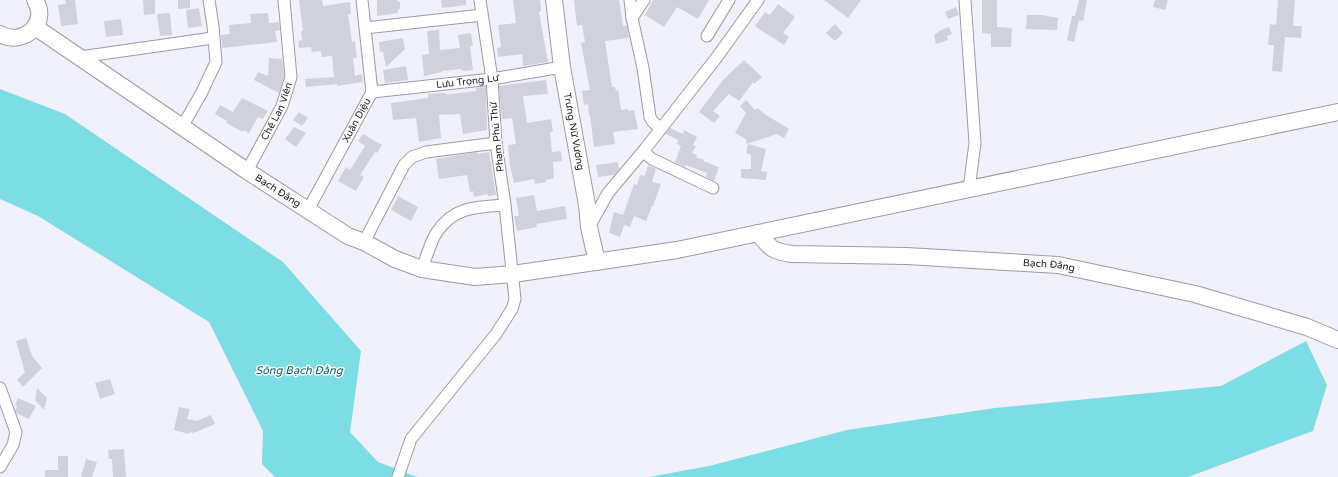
<svg xmlns="http://www.w3.org/2000/svg" width="1338" height="477" font-family="'Varela Round',sans-serif">
  <style>
    .water { fill: #7cdee4 }
    .building { fill: #d0d1db }
    .lines { fill: none; stroke-linecap: round; stroke-linejoin: round }
    .street-casing { stroke: #9a9ba5; stroke-width: 13 }
    .secondary-casing { stroke: #9a9ba5; stroke-width: 18 }
    .street { stroke: #fff; stroke-width: 11 }
    .secondary { stroke: #fff; stroke-width: 16 }
    .labels { text-anchor: middle; dominant-baseline: central; stroke-width: 3; stroke-linejoin: round; paint-order: stroke }
    .street-label { font-size: 10px; fill: #202125; stroke: #fff }
    .water-label { font-size: 11px; font-style: italic; fill: #076065; stroke: #fff }
  </style>
  <rect width="100%" height="100%" fill="#f0f1fc"/>
  <path class="water" d="M0 89 65 114 283 262 361 351 350 432 378 462 417 477H275L262 464 263 431 209 322 38 216 0 199Z
    M1306 341 1327 385 1313 431 1188 477H649L709 466 847 430 995 408 1221 386Z"/>
  <path class="building" d="M65 0H75L78 24 61 26 58 5 66 4Z
    M143 0H155V14L144 15Z
    M178 0H190V8L178 9Z
    M299 0H322L323 6 350 2 351 14H348L352 42 355 41 357 58H353L355 76 362 74 363 82 337 86V84L306 87 305 79 334 77 332 56 322 57 321 51 312 52 311 47 299 48 298 41 302 40 301 31H303Z
    M377 0H397V1L400 2V9H398V13L377 16Z
    M441 0H466V5L442 8Z
    M513 0H540L541 11 539 12 548 62 523 66 522 54 498 57 497 48 501 47 498 25 516 23Z
    M574 0H619L623 26H627L629 38 605 41 612 87H615L616 91 618 90 621 110 628 109V111L634 110 638 129 613 132 615 144 594 147 590 115H589L588 104 584 105 582 91 590 90 581 43 585 42 582 25 577 26Z
    M653 0H709L698 19 677 7 664 27 645 15Z
    M824 0H861L848 18Z
    M982 0H997V27L1012 28 1011 47H991V34L982 33Z
    M1079 0H1087L1083 21 1079 20 1074 42 1067 40 1072 16H1075Z
    M1155 0H1168L1165 10 1153 7Z
    M1278 0H1295L1293 26H1302L1301 38 1285 37 1282 72 1272 71 1274 45H1268L1270 24 1276 25Z
    M778 4 795 17 783 33 789 37 784 45 767 34H766L755 26 765 12 770 15Z
    M956 7 959 15 948 19 945 12Z
    M199 8 202 26 188 28 186 10Z
    M170 13 172 35 160 36 157 14Z
    M268 13 269 23 279 22 280 30 275 31 277 42 222 48 221 35 230 34 229 25 251 23 250 14Z
    M1027 15H1042L1058 18 1057 30 1026 29Z
    M121 19 123 35 106 37 104 21Z
    M835 24 843 33 835 41 826 33Z
    M949 27 952 34 947 36 948 40 936 44 934 35 939 32V31Z
    M439 30 440 50 460 48 458 35 471 33 473 46H470L473 70 462 71V69L442 71V72L424 76 422 55 429 54 427 31Z
    M403 38 405 49 386 67 383 52H380L379 42Z
    M269 58 282 59 284 76 279 93 254 80 258 72 268 76Z
    M744 60 762 77 754 84 753 82 739 101 729 94 713 111 720 116 714 123 699 112 723 80Z
    M406 66 408 80 385 83 383 70Z
    M546 80 548 94 523 96 527 123 551 119 553 132H550L552 152 561 151 562 161 553 162 554 178 546 180V182L535 184 534 179 514 183 510 166 508 145 516 144 512 118 502 119 499 86Z
    M486 87 487 130 463 134 460 114 439 115 441 138 419 142 416 118 393 120 391 103 428 98V94L446 93V95L476 91V88Z
    M242 98 268 111 263 119 258 117 249 133 243 130V132L226 123 227 121 215 114 220 105 233 112Z
    M746 100 755 110 757 108 766 115 789 129 784 138 777 134 747 144 746 139 735 133 746 113 740 106Z
    M299 112 308 118 302 126 293 120Z
    M294 127 306 133 296 147 285 139Z
    M670 128 683 134 684 130 697 137 693 145 696 146 692 153 697 155 696 157 704 160 703 161 719 167 714 181 706 177 707 173 686 165 685 167 675 162 681 146 677 144 678 140 666 134Z
    M363 134 382 145 377 153 375 152 360 175 364 177 356 191 338 181 346 167 350 170 365 146 358 141Z
    M748 144 766 149 761 171 767 172 766 180 741 178V169H751V155L746 153Z
    M477 152V154L489 152 496 195 488 196 487 194 474 197 473 191 470 192 467 175 439 179 436 159Z
    M618 162 619 169 614 175 598 177 596 165Z
    M648 165 656 169 652 182 661 184 653 206H652L646 221 634 216 630 227 624 225 620 237 609 233 614 212 623 215 634 184 637 185 640 175 645 176Z
    M534 195 537 211 565 206 567 219 536 224 537 227 517 231 514 216H519L516 198Z
    M398 196 418 207 411 221 391 210Z
    M26 338 32 356 42 368 23 387 17 380 25 372 16 341Z
    M110 379 115 394 100 399 95 383Z
    M37 388 47 398 44 410 35 400Z
    M18 398 36 406 29 419 16 413 15 410 17 406 15 405Z
    M179 407 190 409 187 419 197 421 211 415 215 424 196 432H194L193 433 189 432V434L174 430Z
    M124 449 126 477H113L112 459H109L108 450Z
    M58 456H68V477H45V470H58Z
    M86 459 97 462 92 477H81Z"/>
  <g class="lines">
    <defs>
      <g id="street">
        <path d="M630 0 632 18 643 68 650 117 653 122 661 129"/>
        <path d="M965 0 975 143 969 189"/>
        <path d="M632 18 644 0"/>
        <path d="M365 28 482 15"/>
        <path d="M707 36 729 0"/>
        <path d="M80 57 213 38"/>
        <path id="s1" d="M372 92 492 79 562 67"/>
        <path d="M182 127 202 92 216 62 213 26 209 0"/>
        <path d="M645 149 647 155 652 159 713 188"/>
        <path id="s2" d="M247 171 282 106 291 77 284 0"/>
        <path id="s3" d="M308 210 372 92 362 0"/>
        <path d="M589 227 608 193 645 149 717 57 758 0"/>
        <path d="M364 242 404 165 412 157 426 152 496 143"/>
        <path d="M422 269C426 258 431 240 437 232 454 206 478 207 505 205"/>
        <path d="M0 388 16 432 13 445 0 467"/>
        <path d="M398 477 411 439 496 334 512 309 515 299 505 205 496 143 492 79 480 0"/>
      </g>
      <g id="secondary">
        <path id="s4" d="M554 0 562 67 587 205 589 227 597 262"/>
        <path id="s5" d="M35 27 247 171 348 236 364 242 395 259 422 269 475 277 513 274 677 250 1338 112"/>
        <path d="M0 34C23 47 50 23 35 0"/>
        <path id="s6" d="M758 233C771 249 772 251 792 254L907 256 1058 265 1195 294 1307 327 1338 340"/>
      </g>
    </defs>
    <use href="#street" class="street-casing"/>
    <use href="#secondary" class="secondary-casing"/>
    <use href="#street" class="street"/>
    <use href="#secondary" class="secondary"/>
  </g>
  <g class="labels">
    <g class="street-label">
      <text stroke="none"><textPath href="#s1" startOffset="96">Lưu Trọng Lư</textPath></text>
      <text stroke="none"><textPath href="#s2" startOffset="67">Chế Lan Viên</textPath></text>
      <text stroke="none"><textPath href="#s3" startOffset="102">Xuân Diệu</textPath></text>
      <text stroke="none"><textPath href="#s4" startOffset="133">Trưng Nữ Vương</textPath></text>
      <text transform="translate(497 137) rotate(-96)">Phạm Phú Thứ</text>
      <text stroke="none"><textPath href="#s5" startOffset="293">Bạch Đằng</textPath></text>
      <text stroke="none"><textPath href="#s6" startOffset="299">Bạch Đằng</textPath></text>
    </g>
    <g class="water-label">
      <text x="299" y="370">Sông Bạch Đằng</text>
    </g>
  </g>
</svg>
